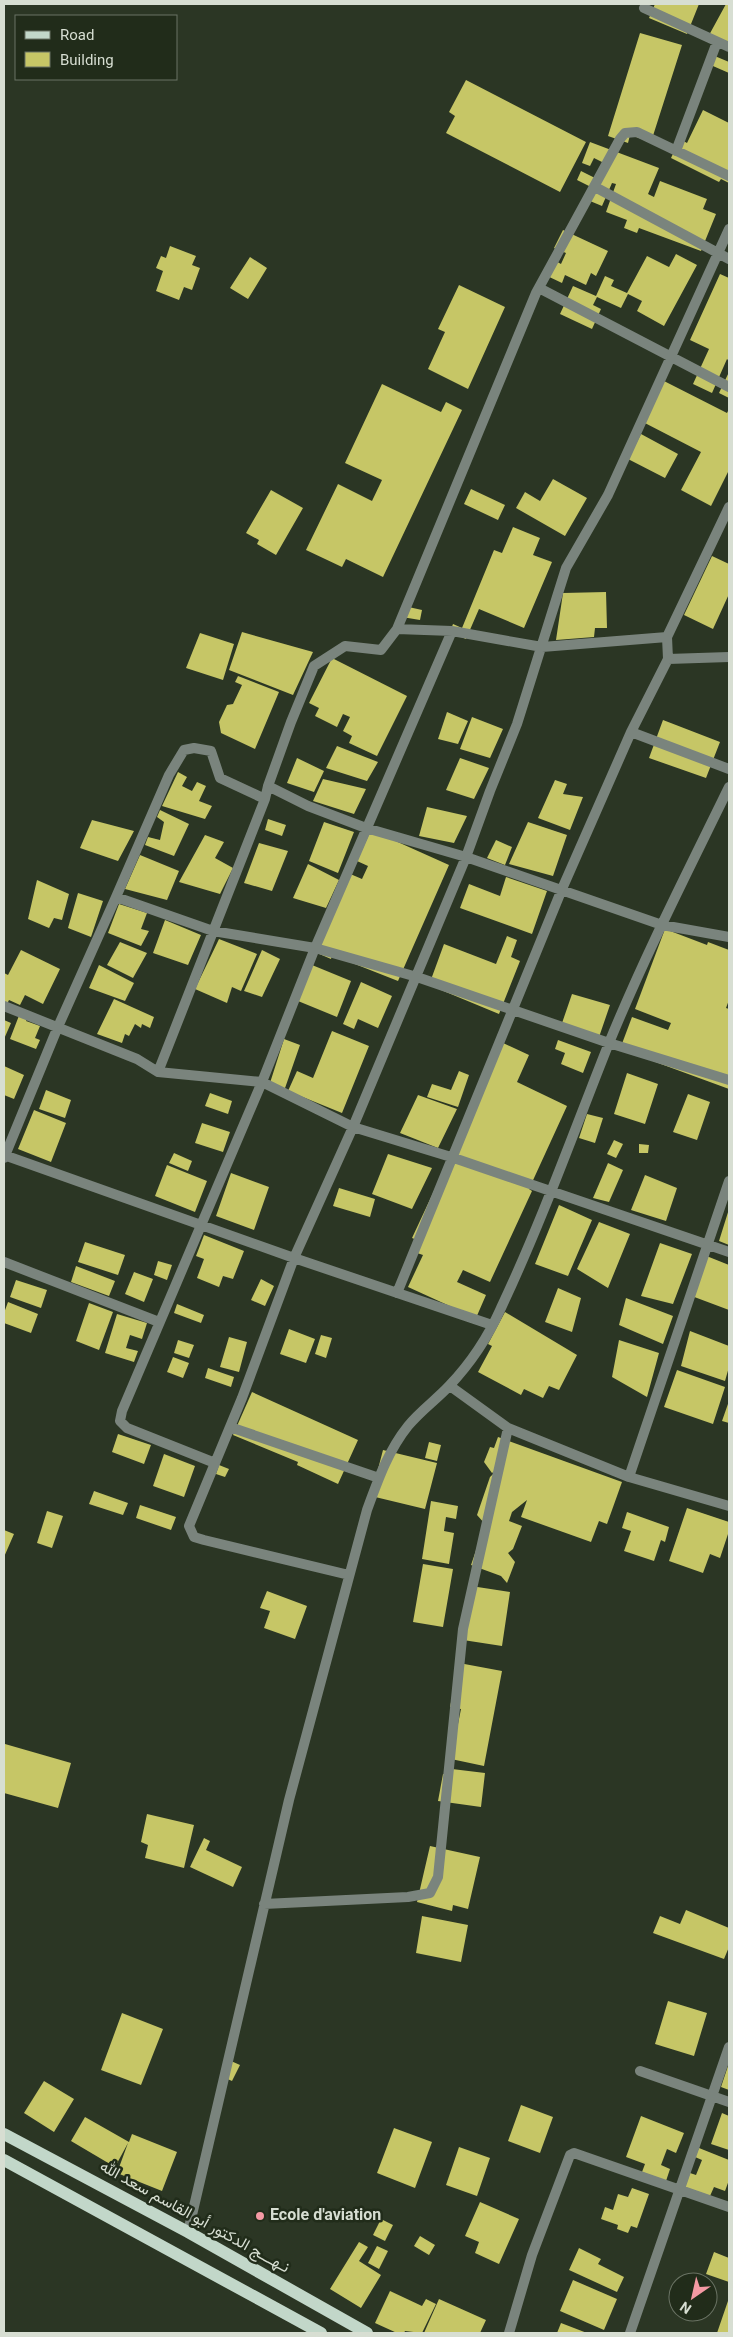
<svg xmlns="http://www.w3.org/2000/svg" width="733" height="2337" font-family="Georgia,Vazirmatn,serif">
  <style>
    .building { fill: #c6c666 }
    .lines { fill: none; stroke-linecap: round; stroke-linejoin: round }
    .minor { stroke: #7a847d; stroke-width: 10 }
    .primary { stroke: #c2d7c9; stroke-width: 12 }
    .poi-dot { fill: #f49aa4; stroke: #212c1a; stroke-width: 2 }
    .labels { text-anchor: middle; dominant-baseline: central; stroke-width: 5; stroke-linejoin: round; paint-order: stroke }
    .poi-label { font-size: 16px; font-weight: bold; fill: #d7ded2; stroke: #212c1a; text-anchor: start }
    .street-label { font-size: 16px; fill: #d7ded2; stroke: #212c1a }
  </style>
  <rect width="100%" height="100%" fill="#2b3624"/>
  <path class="building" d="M655 4H699L687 34 649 18Z
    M726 4H729V49L708 37Z
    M640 33 682 45 651 142 630 135 628 143 608 136Z
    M710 54 729 62V73L706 63Z
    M466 80 586 142 560 192 446 133 455 116 449 112Z
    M703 110 729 123V183L721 179 719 182 671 158 680 139 687 143Z
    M590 142 659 168 648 194 654 197 660 181 707 199 703 209 716 214 701 251 639 228 637 233 624 228 627 220 606 212 616 184 612 183 602 206 590 201 604 163 594 158 590 166 582 163Z
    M581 171 595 178 591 187 577 180Z
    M563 230 608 251 596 276 591 273 586 285 565 275 562 283 543 274 550 258 561 264 566 253 554 248Z
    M170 246 196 256 192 265 200 268 192 290 184 287 179 300 156 291 163 271 156 268 161 256 166 258Z
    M676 254 697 265 664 326 637 311 642 301 628 294 621 308 597 297 593 305 601 309 592 329 560 314 573 286 596 296 605 276 614 280 611 286 627 293 647 256 669 267Z
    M250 257 267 268 248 299 230 288Z
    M720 274 729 278V361L727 359 712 393 693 384 709 349 690 340Z
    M459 285 505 307 468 389 428 369 445 332 438 329Z
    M729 372V398L719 393Z
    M662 380 727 413 729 409V470L711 506 681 490 701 452 641 421Z
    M382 384 441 412 446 402 462 410 383 577 346 559 342 567 306 550 338 484 372 501 382 480 345 463Z
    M641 434 678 454 665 478 628 459Z
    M553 479 587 498 565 536 516 508 525 492 540 501Z
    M471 489 505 505 498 520 464 504Z
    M271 490 303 508 276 555 257 544 259 540 246 533Z
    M513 527 540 538 533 555 552 562 524 628 479 609 466 639 450 632 453 624 462 628 494 550 502 553Z
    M712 556 729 564V594L713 629 684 615Z
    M606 592 607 628H595L594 637 556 640 563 593Z
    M404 606 422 610 420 620 402 617Z
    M242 632 313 652 293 695 229 670Z
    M200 633 234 644 223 680 186 668Z
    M332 658 407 696 377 756 349 743 352 736 343 731 350 717 343 714 337 727 315 716 319 708 309 703Z
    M238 676 279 692 255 749 221 733 219 722 227 705 233 704 242 685 235 682Z
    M447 712 468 721 458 744 438 739Z
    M472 717 503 729 490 758 460 749Z
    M663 720 720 742 706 778 649 758Z
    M337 746 378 762 367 781 326 768Z
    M297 758 324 771 314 792 287 783Z
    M460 758 489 768 474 799 446 790Z
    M178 772 187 777 182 786 192 791 197 782 206 786 199 801 212 806 205 819 162 806Z
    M323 779 366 789 354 814 313 801Z
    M555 780 567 784 563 794 583 797 570 830 538 818Z
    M427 807 467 816 454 843 419 836Z
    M160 810 189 824 174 856 145 845 148 837 160 840 164 822 157 817Z
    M268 819 286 825 282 836 265 830Z
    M92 820 134 831 118 861 80 848Z
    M324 822 354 832 338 873 309 861Z
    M528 822 567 835 553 876 509 864Z
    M371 830 449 865 398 981 332 955 331 959 317 953 348 873 362 879 368 866 357 861Z
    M205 835 224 842 215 858 233 868 220 894 179 882Z
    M496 840 512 847 505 865 487 858Z
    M259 843 288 851 272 891 244 883Z
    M140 855 179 871 167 900 125 889Z
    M308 864 339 880 326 908 293 898Z
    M506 877 547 891 532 934 460 908 469 884 500 896Z
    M37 880 69 894 62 920 54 918 49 928 28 919Z
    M78 893 103 901 91 937 68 928Z
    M119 904 147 913 141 929 149 931 141 946 108 933Z
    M165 920 201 935 188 965 153 953Z
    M665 929 707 945 708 942 729 950V1000L726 1008 729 1009V1089L620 1049 632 1017 668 1030 671 1023 635 1009Z
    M507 936 517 940 511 957 520 961 499 1014 429 985 444 944 496 964Z
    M219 939 257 954 241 991 232 987 227 1003 195 989Z
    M120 942 147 953 133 978 107 965Z
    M21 950 60 969 43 1004 25 995 20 1005 9 1000 6 1006 4 1005V973L8 975Z
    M262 950 280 959 262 997 244 991Z
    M99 965 134 983 125 1001 89 988Z
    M312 965 351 981 337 1017 298 1001Z
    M361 982 392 996 378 1028 358 1019 354 1029 343 1024Z
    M572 994 610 1005 598 1040 561 1026Z
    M114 999 154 1017 150 1028 142 1024 141 1028 135 1024 129 1036 125 1034 122 1043 97 1034Z
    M20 1013 28 1016 26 1021 40 1026 35 1038 40 1040 36 1049 10 1039Z
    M4 1020 11 1023 4 1039Z
    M332 1031 369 1046 342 1113 288 1091 297 1071 313 1078Z
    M284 1039 300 1045 284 1091 269 1086Z
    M558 1040 591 1052 583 1073 561 1064 565 1053 555 1049Z
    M503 1043 529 1055 517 1082 567 1106 529 1189 532 1191 490 1282 463 1270 457 1282 486 1295 476 1318 408 1287 423 1255 417 1253 422 1242 412 1238Z
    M4 1066 24 1075 14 1099 4 1095Z
    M459 1071 469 1075 458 1107 427 1097 432 1084 451 1090Z
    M627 1073 658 1084 645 1124 614 1114Z
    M46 1090 71 1100 65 1118 39 1109Z
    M210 1093 232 1101 228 1114 205 1106Z
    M688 1094 710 1102 697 1140 673 1132Z
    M418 1095 457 1109 438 1148 400 1133Z
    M34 1110 66 1123 51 1162 18 1149Z
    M587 1114 603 1118 595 1143 579 1138Z
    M202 1123 230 1132 223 1152 195 1143Z
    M614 1140 623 1144 616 1158 607 1154Z
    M639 1144 649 1145 648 1153H639Z
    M174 1153 192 1161 188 1171 169 1163Z
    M388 1154 432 1168 412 1209 372 1194Z
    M608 1163 623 1170 609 1202 593 1198Z
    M167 1165 207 1181 195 1212 155 1196Z
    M231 1173 269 1187 254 1230 216 1216Z
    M645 1175 677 1188 666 1221 631 1210Z
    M339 1188 375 1199 370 1217 333 1206Z
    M559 1205 592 1220 568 1276 535 1264Z
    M729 1209V1245L719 1241Z
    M599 1222 630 1234 608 1288 577 1269Z
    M204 1235 244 1251 233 1279 223 1276 219 1287 197 1278 204 1259 196 1256Z
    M85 1242 125 1255 118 1275 78 1262Z
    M660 1243 692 1254 673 1304 641 1296Z
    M704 1255 729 1265V1310L689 1295Z
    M158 1261 172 1265 167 1280 154 1275Z
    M76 1266 115 1281 109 1296 71 1282Z
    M134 1272 153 1279 144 1302 125 1294Z
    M261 1279 274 1286 265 1306 251 1300Z
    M16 1280 47 1290 41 1308 10 1297Z
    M558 1288 581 1298 572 1332 545 1322Z
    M626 1298 673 1316 663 1344 619 1325Z
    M8 1302 38 1314 31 1333 4 1323V1313Z
    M89 1303 113 1312 99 1350 76 1341Z
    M177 1304 204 1315 201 1323 174 1313Z
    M505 1312 577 1355 559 1390 549 1386 543 1398 524 1389 521 1395 478 1372 492 1346 488 1344Z
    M117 1314 147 1323 142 1339 130 1335 126 1348 138 1351 134 1362 105 1353Z
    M289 1329 315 1339 306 1363 280 1354Z
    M690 1331 729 1346V1367L725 1381 681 1366Z
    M321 1335 332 1338 326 1358 315 1354Z
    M229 1337 247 1342 239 1372 220 1367Z
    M178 1340 194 1345 189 1358 174 1353Z
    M619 1340 659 1353 647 1397 612 1377Z
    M173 1357 189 1363 183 1378 167 1372Z
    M208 1368 234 1377 231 1387 205 1378Z
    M677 1370 725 1387 713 1424 664 1407Z
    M252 1392 358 1440 338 1484 297 1465 298 1462 233 1435Z
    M729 1401V1423L722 1421Z
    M118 1434 151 1445 144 1464 112 1452Z
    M498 1437 622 1482 607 1524 599 1521 591 1542 521 1517 527 1500 512 1512 509 1521 522 1526 513 1549 508 1553 515 1562 507 1583 501 1576 471 1565 485 1524 477 1515 490 1477 503 1465 492 1473 484 1462 490 1447 494 1448Z
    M429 1442 441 1445 437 1461 425 1458Z
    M383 1450 437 1463 425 1509 371 1496Z
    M164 1454 195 1466 184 1497 153 1486Z
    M219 1465 229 1469 225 1477 216 1474Z
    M94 1491 128 1503 123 1515 89 1504Z
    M431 1501 458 1506 456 1519 446 1517 444 1531 454 1533 449 1564 422 1559Z
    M140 1505 176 1517 171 1530 136 1518Z
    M687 1508 729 1522V1531L720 1558 710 1554 703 1573 669 1561Z
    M47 1511 63 1516 52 1548 37 1543Z
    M627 1512 669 1527 665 1542 661 1540 654 1561 624 1551 631 1531 622 1528Z
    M4 1530 14 1534 4 1557Z
    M423 1564 453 1569 443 1627 413 1622Z
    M471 1586 510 1592 502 1646 463 1640Z
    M267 1591 307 1606 295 1639 264 1628 270 1611 260 1608Z
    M459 1663 502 1671 484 1766 451 1759 461 1709 450 1707Z
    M5 1744 71 1763 58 1808 4 1793Z
    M452 1769 485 1773 481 1807 438 1801 443 1774 452 1775Z
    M147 1814 194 1825 184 1868 145 1858 148 1845 141 1842Z
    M204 1838 210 1841 206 1850 242 1867 233 1887 190 1867Z
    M430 1846 480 1857 468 1909 453 1905 452 1911 417 1902Z
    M686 1910 729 1928V1947L724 1959 653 1933 660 1916 680 1924Z
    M422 1916 468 1925 461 1962 416 1953Z
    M668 2001 707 2013 694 2056 655 2044Z
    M122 2013 163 2029 141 2085 101 2070Z
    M231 2061 240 2065 232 2081 223 2077Z
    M729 2063V2090L721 2087Z
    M44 2081 74 2099 54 2132 24 2113Z
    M521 2105 553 2117 540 2153 508 2141Z
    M722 2113 729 2116V2150L711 2144Z
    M641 2116 684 2133 676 2153 667 2149 661 2165 670 2169 666 2181 642 2172 645 2164 626 2157Z
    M85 2117 129 2142 132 2134 177 2152 162 2191 117 2173 128 2143 115 2167 71 2141Z
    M394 2128 432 2142 415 2188 377 2173Z
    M459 2147 490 2158 477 2196 446 2185Z
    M699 2148 729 2160V2180L725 2191 714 2187 710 2196 685 2187 690 2173 696 2175 702 2160 695 2157Z
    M632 2188 649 2194 637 2228 631 2226 628 2233 617 2229 618 2225 601 2219 605 2207 613 2210 618 2194 628 2197Z
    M480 2202 519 2219 499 2264 475 2253 479 2242 465 2236Z
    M381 2219 393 2225 385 2241 373 2235Z
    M420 2236 435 2245 429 2255 414 2246Z
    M359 2242 368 2247 359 2261 381 2275 361 2308 330 2289Z
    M377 2246 388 2251 379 2269 368 2263Z
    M579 2248 601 2259 598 2264 624 2277 617 2292 569 2270Z
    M714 2252 729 2258V2282L706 2274Z
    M573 2280 617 2299 604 2330 560 2311Z
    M390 2291 422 2306 426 2299 436 2304 422 2333 405 2331 404 2333H397L375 2323Z
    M729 2298V2333H717Z
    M439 2299 486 2320 480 2333H424Z
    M561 2323 587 2333H557Z"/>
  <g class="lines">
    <path class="minor" d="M644 8 729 47
      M676 151 717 42
      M595 187 729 259
      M539 288 729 387
      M667 637 542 647 452 631 397 629 536 293 620 139 625 133 637 132 729 176
      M668 659 729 657
      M631 732 668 659 667 637 729 507
      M268 786 291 722 314 666 345 646 381 650 397 629
      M729 937 662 925 466 857 366 828 308 806 268 786 265 799 220 778 211 751 194 748 184 750 169 775 116 897 213 931 315 948 417 977 609 1043 729 1080
      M4 1006 137 1059 158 1072 262 1082 353 1127 451 1157 729 1252
      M158 1072 265 799
      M4 1155 294 1258 492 1325
      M4 1158 57 1029 116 897
      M4 1262 159 1322
      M397 1293 562 889 631 732 729 769
      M450 1386 508 1428 629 1477 729 1181
      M230 1427 379 1478
      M215 1463 127 1428 120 1421 122 1411 262 1082 315 948 452 631
      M629 1477 729 1506
      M349 1575 204 1540 194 1537 189 1526 242 1398 294 1258 353 1127 466 857 490 791 517 724 566 568 608 495 729 229
      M264 1904 408 1897 430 1893 438 1877 463 1629 508 1428
      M640 2071 729 2102
      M188 2232 289 1800 367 1510C378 1480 388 1451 408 1426 420 1411 436 1400 449 1386 470 1364 489 1335 501 1308 542 1221 574 1131 609 1043 645 955 688 871 729 787
      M509 2333 532 2255 570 2155 574 2153 729 2207
      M630 2333 729 2047"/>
    <path class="primary" d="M4 2134 188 2232 367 2333
      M4 2160 321 2333"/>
  </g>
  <circle class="poi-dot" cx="260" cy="2216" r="5"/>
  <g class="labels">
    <g class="poi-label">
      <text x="270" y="2216">Ecole d'aviation</text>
    </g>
    <g class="street-label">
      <text transform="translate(194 2218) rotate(29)">نـهـــج الدكتور أبو القاسم سعد الله</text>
    </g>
  </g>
  <rect width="733" height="2337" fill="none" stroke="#d7ded2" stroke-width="10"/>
  <rect x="15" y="15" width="162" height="65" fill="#212c1a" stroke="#6a7364"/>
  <rect x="25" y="31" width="25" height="8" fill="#c2d7c9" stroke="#6a7364"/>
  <text x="60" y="40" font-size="15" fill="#d7ded2">Road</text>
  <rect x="25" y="52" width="25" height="15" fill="#c6c666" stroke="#6a7364"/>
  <text x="60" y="65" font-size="15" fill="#d7ded2">Building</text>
  <g transform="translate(693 2297) rotate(214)"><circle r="24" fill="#212c1a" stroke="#6a7364"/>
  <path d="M0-4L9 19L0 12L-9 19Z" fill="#f49aa4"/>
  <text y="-8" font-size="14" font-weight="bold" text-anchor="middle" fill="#d7ded2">N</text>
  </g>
</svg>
